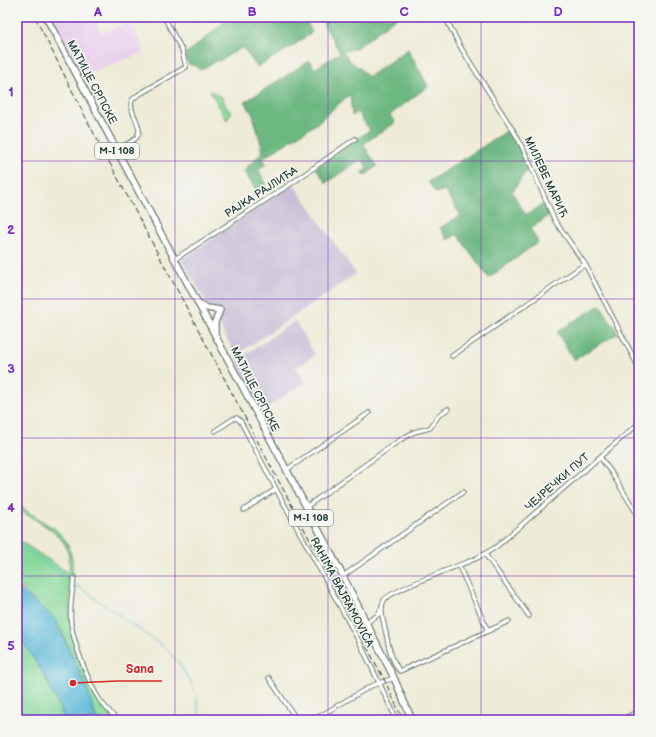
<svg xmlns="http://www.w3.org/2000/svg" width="656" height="737" font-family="'Balsamiq Sans',sans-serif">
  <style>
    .built { fill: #e9d2ed }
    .industrial { fill: #c9bfd7 }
    .green { fill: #87d899; stroke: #538a66 }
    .forest { fill: #6db881; stroke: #467a5a }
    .water { fill: #5ab8d8; stroke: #3c7a86 }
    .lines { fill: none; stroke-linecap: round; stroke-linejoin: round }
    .stream { stroke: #5ab8d8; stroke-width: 1 }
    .street-casing { stroke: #677a6d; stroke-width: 5.5 }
    .primary-casing { stroke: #677a6d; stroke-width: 8 }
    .street { stroke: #fff; stroke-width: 3.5 }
    .primary { stroke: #fff; stroke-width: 5.5 }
    .rail { stroke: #1f3d34; stroke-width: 1; stroke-dasharray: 6 3; stroke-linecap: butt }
    .grid { fill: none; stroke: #7b2cbf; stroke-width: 1; stroke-opacity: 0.55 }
    .labels { text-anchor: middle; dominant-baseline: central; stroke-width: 3.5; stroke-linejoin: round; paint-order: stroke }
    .shield { fill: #f6f6f2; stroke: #60746d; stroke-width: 1 }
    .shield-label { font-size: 10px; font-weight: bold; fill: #1f3d34 }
    .street-label { font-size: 11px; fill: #1f3d34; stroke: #f6f6f2 }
    .leader { fill: none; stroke: #d62828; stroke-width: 1.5 }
    .callout-dot { fill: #d62828; stroke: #f6f6f2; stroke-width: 1.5 }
    .callout-label { font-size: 12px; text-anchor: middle; font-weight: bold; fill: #d62828; stroke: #f6f6f2; stroke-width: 3.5; stroke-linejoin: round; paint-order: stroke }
    .neatline { fill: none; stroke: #7b2cbf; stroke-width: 1.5 }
    .grid-label { font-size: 13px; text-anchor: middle; font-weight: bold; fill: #7b2cbf }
  </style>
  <rect width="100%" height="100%" fill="#f6f6f2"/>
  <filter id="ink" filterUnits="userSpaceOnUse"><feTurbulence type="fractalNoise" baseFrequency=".025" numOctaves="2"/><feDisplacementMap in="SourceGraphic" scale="8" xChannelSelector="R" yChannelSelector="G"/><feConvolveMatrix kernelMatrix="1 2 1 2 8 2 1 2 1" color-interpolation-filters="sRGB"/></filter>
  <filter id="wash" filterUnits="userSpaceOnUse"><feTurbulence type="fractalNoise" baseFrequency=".012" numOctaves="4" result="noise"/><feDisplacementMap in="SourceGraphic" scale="16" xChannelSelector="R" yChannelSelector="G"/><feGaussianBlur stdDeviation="0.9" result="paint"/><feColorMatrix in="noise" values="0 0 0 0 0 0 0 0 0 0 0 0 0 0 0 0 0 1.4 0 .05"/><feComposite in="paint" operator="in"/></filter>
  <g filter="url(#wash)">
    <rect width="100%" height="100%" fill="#eeebd7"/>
    <path class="built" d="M52 17H94L101 33 131 22 145 52 83 75Z"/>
    <path class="industrial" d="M293 183 356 274 236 355 182 260Z
      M295 321 315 355 296 368 305 382 262 411 238 366 240 358Z"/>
    <path class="green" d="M210 91 223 98 226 108H228L231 112 227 120Z
      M17 505 56 530C80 550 71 577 70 604 70 609 69 614 70 619 74 638 83 675 93 691 99 701 108 711 115 720H97L90 700 60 627 55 620 17 584V539L70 574C69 566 70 557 67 549 61 532 32 518 17 509Z
      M17 627 45 677 65 720H17Z"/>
    <path class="forest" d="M231 17H304L312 32 293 46 257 67 243 47 219 61 217 60 200 70 196 66 188 64 185 54C201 43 215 29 231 17Z
      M321 17H397L356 48 343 52 352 63 360 68 368 77 408 49 428 86 390 115 395 123 363 144 377 166 365 176 362 172 368 168 361 159 326 183 316 168 370 130 357 112 352 116 350 94 316 124 263 158 266 164 258 169 266 184 256 190 244 171 248 168 247 166 254 163 253 161 260 155 263 151 253 115 245 102 309 61 315 69 337 54 340 53 323 23 324 22Z
      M510 129 529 167 512 192 526 215 544 204 550 215 530 229 538 242 489 278 457 234 448 240 440 228 461 215 444 190 436 193 428 182Z
      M600 305 618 333 574 360 557 332Z"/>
    <path class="water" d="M17 587 55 619 87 688 96 720H65L45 676 17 633Z"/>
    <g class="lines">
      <path class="stream" d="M17 544 72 582
        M75 584 164 647 179 663 192 684 197 701 200 720"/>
    </g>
  </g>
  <g filter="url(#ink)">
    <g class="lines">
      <defs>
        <path id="street" d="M445 17 461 48 516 135 528 159 555 221 585 264 639 368
          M116 150C122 147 130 143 135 139 147 128 127 113 132 100L138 95 186 67 182 50 164 17
          M175 259 292 183 355 139
          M452 356 585 264
          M215 431 233 419 237 418 241 422 276 489 360 643 397 720
          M600 457 611 472 639 517
          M286 470 369 413
          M306 507 400 440 414 432 430 428 439 415 448 409
          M244 510 276 489
          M485 554 529 616
          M459 566 488 631 400 671 399 670C392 661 388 645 386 633 384 623 379 610 384 600 390 591 460 565 475 559 483 555 490 551 496 547L639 423
          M343 576 463 492
          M74 578C72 593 69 609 71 624 74 643 88 682 99 699 104 706 111 713 117 720
          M367 622 378 615 381 609
          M488 631 509 621
          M269 678 297 720
          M313 720 371 686 394 678
          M621 720 639 711"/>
        <path id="primary" d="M46 17 343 576 394 678 412 720
          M200 304 207 308 220 310 215 322V332"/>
      </defs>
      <use href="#street" class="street-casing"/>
      <use href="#primary" class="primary-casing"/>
      <use href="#street" class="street"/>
      <use href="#primary" class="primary"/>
      <path class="rail" d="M35 17 89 124 385 681 403 720"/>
    </g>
  </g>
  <path class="grid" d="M175 17V720M328 17V720M481 17V720M17 161H639M17 299H639M17 438H639M17 576H639"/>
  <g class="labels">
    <g class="shield">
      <rect x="95" y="143" width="44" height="16" rx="3"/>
      <rect x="289" y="510" width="44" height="16" rx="3"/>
    </g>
    <g class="shield-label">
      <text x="117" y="151">M-I 108</text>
      <text x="311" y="518">M-I 108</text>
    </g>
    <g class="street-label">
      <text transform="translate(92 82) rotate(62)">МАТИЦЕ СРПСКЕ</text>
      <text transform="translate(546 177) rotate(65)">МИЛЕВЕ МAРИЋ</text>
      <text transform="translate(261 192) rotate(-33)">РАЈКА РАЈЛИЋА</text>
      <text transform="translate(255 389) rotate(63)">МАТИЦЕ СРПСКЕ</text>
      <text transform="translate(557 482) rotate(-41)">ЧЕЈРЕЧКИ ПУТ</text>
      <text transform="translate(342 592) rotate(62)">RAHIMA BAJRAMOVIĆA</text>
    </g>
  </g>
  <path class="leader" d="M73 683L118 681H162"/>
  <circle class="callout-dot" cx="73" cy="683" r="4"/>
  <g class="callout-label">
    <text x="140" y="673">Sana</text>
  </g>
  <rect width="656" height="737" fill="none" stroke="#f6f6f2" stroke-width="44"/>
  <rect x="22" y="22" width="612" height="693" class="neatline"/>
  <g class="grid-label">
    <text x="98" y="16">A</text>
    <text x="252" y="16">B</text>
    <text x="404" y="16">C</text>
    <text x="558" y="16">D</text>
    <text x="11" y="96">1</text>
    <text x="11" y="234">2</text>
    <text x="11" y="373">3</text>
    <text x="11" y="512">4</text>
    <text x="11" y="650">5</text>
  </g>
</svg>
